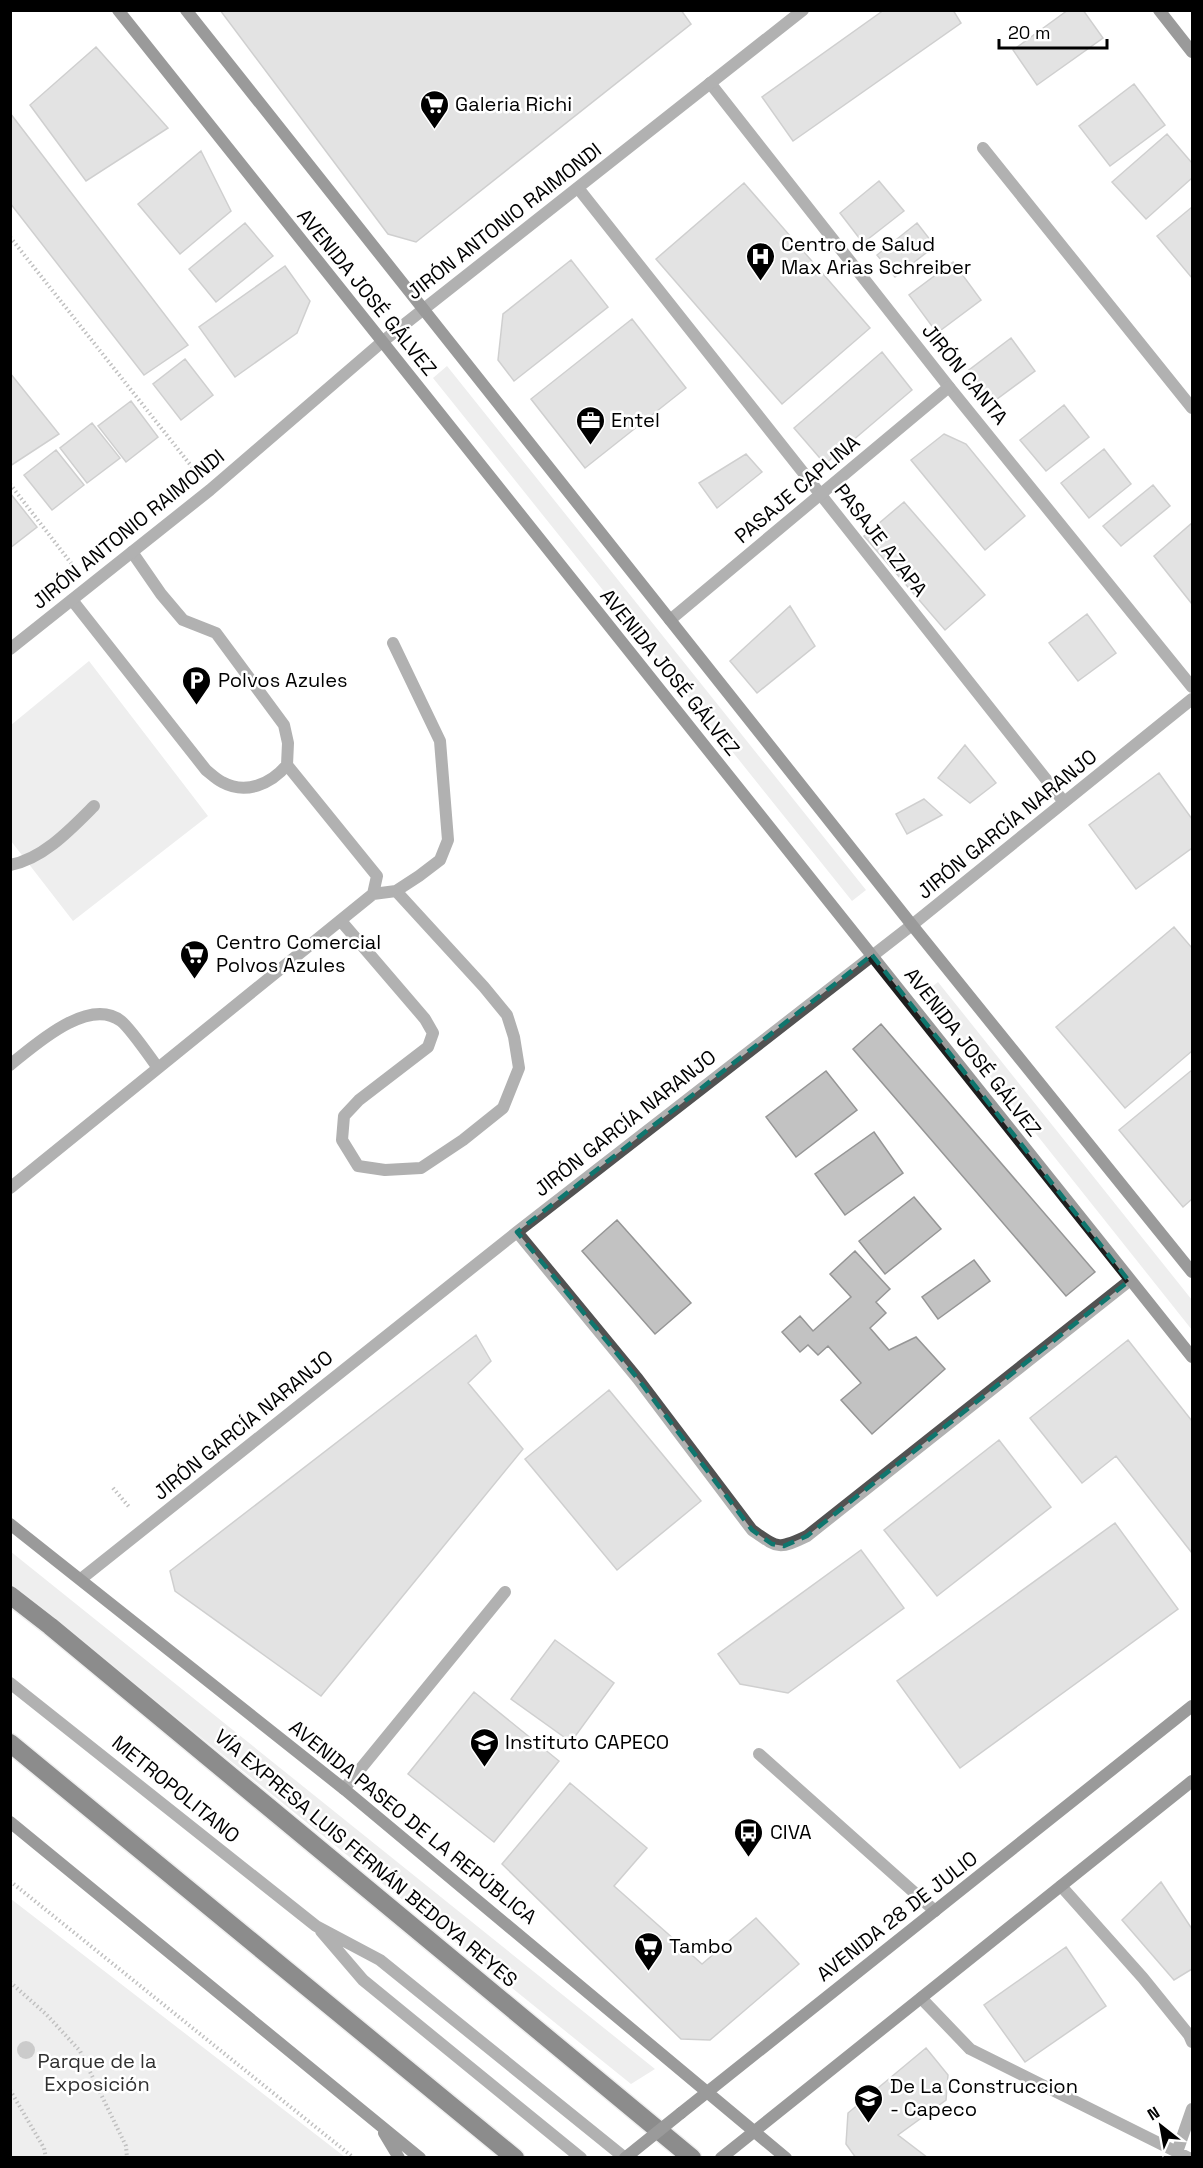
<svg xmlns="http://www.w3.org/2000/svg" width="1203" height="2168" font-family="'Space Grotesk',sans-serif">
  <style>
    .green { fill: #d9d9d9 }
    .building { fill: #c2c2c2; stroke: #969696; stroke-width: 1.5 }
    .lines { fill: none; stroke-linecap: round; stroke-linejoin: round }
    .highway-casing { stroke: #dbdbdb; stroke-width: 21 }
    .path { stroke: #747474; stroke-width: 4; stroke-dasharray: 1.5 3; stroke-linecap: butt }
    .lane { stroke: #525252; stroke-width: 12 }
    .street { stroke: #525252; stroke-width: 12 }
    .secondary { stroke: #1f1f1f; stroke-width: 12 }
    .highway { stroke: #000; stroke-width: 18 }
    .secondary-bridge { stroke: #1f1f1f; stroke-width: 12 }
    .tree { fill: #8d8d8d }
    .marked { fill: none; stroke: #0f766e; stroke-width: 4.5; stroke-dasharray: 12 8; stroke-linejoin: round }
    .labels { text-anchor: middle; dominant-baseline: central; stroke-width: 5; stroke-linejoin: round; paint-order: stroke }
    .poi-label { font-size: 20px; fill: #000; stroke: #fff; text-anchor: start }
    .street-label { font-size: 20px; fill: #000; stroke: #fff }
    .park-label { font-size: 20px; fill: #303030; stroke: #fff }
  </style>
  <rect width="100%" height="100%" fill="#fff"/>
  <path class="green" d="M447 366 866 890 852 901 433 378Z
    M89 661 208 816 73 921 11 841V725Z
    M938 982 1192 1300V1330L924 993Z
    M10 1551 655 2069 631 2084 11 1584Z
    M11 1899 345 2157H11Z"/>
  <path class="building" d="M220 10H681L691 24 416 242 388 234Z
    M884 10H953L961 23 793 141 762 97Z
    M1068 10H1083L1103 38 1037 85 1013 50Z
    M96 47 168 128 86 181 30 105Z
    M1134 84 1165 125 1110 166 1079 126Z
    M10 113 188 345 144 375 10 203Z
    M1167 134 1192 163V178L1146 219 1112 182Z
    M201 151 231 211 180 254 138 204Z
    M879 181 904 211 863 243 840 213Z
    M744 183 870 328 782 404 656 259Z
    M1192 207V278L1157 236Z
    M245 223 273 256 216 302 189 269Z
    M917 223 935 246 895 277 877 255Z
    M571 260 608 307 514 381 498 360 503 314Z
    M953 262 981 300 937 333 909 295Z
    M285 266 310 301 297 333 235 377 199 327Z
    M632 319 686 388 585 468 531 399Z
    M1011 338 1035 371 993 402 969 370Z
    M882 352 912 390 825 464 794 428Z
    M185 359 213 395 181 420 153 384Z
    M10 373 59 434 10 466Z
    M131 401 158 437 126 462 98 426Z
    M1064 405 1089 437 1046 471 1020 440Z
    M92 423 120 458 87 483 60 448Z
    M944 434 966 444 1025 516 985 550 911 460Z
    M1104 449 1131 484 1089 518 1061 483Z
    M56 450 84 485 52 510 24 475Z
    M746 454 762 472 717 508 699 483Z
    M1153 485 1170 506 1121 546 1103 526Z
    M10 493 37 527 10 548Z
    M904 502 985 595 945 630 864 536Z
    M1192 523V604L1154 556Z
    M790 606 815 646 757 693 730 661Z
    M1087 614 1116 653 1078 681 1049 643Z
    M965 745 996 783 970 803 938 778Z
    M1159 773 1192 819V848L1136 889 1089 825Z
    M924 799 942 815 907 834 896 814Z
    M1174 927 1192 948V1051L1125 1108 1056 1027Z
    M881 1024 1095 1272 1066 1296 853 1049Z
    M1192 1070V1199L1183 1207 1119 1130Z
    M826 1071 857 1110 796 1157 766 1117Z
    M874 1132 903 1173 845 1215 815 1174Z
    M914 1197 941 1229 885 1274 859 1241Z
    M617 1220 691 1303 655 1334 582 1251Z
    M855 1251 890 1289 876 1302 886 1313 870 1328 889 1350 916 1337 945 1369 872 1434 841 1400 861 1383 828 1346 818 1355 808 1345 800 1352 782 1332 800 1316 813 1331 851 1297 830 1274Z
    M974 1260 990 1281 938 1319 922 1297Z
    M476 1335 491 1361 468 1383 523 1449 321 1696 175 1591 170 1571Z
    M1128 1340 1192 1421V1553L1116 1456 1082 1483 1030 1418Z
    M609 1390 701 1501 617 1570 525 1459Z
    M999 1440 1051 1507 937 1596 884 1530Z
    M1115 1523 1178 1609 960 1768 897 1681Z
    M861 1550 904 1608 788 1693 740 1684 718 1654Z
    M555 1640 614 1683 571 1742 511 1699Z
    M474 1692 559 1761 494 1842 408 1774Z
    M570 1783 647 1848 614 1886 702 1964 756 1918 799 1964 710 2040 681 2039 502 1864Z
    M1161 1882 1192 1929V1969L1174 1980 1122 1920Z
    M1066 1947 1106 2006 1025 2062 984 2005Z
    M926 2048 948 2075 946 2100 898 2135 928 2158H856L846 2144 848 2113Z"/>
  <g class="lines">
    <defs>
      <path id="highway" d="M10 1595 50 1626 692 2158
        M10 1743 515 2158"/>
    </defs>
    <use href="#highway" class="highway-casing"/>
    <path class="path" d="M10 237 196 472
      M10 484 74 567
      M113 1488 130 1508
      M10 1881 354 2158
      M10 1982 46 2014 80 2051 126 2146 127 2158
      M10 2090 44 2148 46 2158"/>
    <path class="lane" d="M710 83 949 387 1192 687
      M983 148 1192 408
      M578 188 1064 802
      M132 552 161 594 183 620 216 633 284 725 288 743 287 765
      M10 865C43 859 71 829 94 806
      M373 894 396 891 419 876 440 860 448 840 440 741 393 643
      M341 921 425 1019 433 1033 428 1047 359 1100 344 1116 342 1140 358 1166 385 1170 421 1168 463 1140 503 1108 519 1068 514 1037 507 1015 484 987 396 891
      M10 1065C34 1046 88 996 121 1021 130 1028 150 1057 158 1068
      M10 1188 373 894 377 876 287 765C271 784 246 795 222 782 216 779 211 774 206 770L72 600
      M10 1683 316 1926 380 1960 625 2158
      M759 1754 935 1911
      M344 1789 505 1592
      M1061 1886 1143 1978 1189 2035 1192 2042
      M321 1931 363 1980 581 2158
      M921 1998 970 2049 1189 2158
      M1177 2152 1192 2109"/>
    <path class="street" d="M670 620 949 387
      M10 649 210 490 382 342 803 10
      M517 1232 638 1379 752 1530C778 1548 778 1550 807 1536L1129 1281
      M81 1579 517 1232 912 925 1192 699"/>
    <path class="secondary" d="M118 10 1192 1357
      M186 10 912 925 1192 1272
      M1159 10 1192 52
      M10 1524 344 1789 786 2158
      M10 1822 420 2158
      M681 2113 1192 1706
      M384 2133 399 2158
      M721 2158 1192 1781"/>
    <use href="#highway" class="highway"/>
    <path class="secondary-bridge" d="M625 2158 681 2113"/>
  </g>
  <circle class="tree" cx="26" cy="2050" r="9"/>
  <path d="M0 0H1203V2168H0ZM872 955 1129 1281 807 1536 784 1546 772 1544 752 1530 638 1379 517 1232Z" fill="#fff" fill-opacity=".55" fill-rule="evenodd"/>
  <path class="marked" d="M872 955 1129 1281 807 1536 784 1546 772 1544 752 1530 638 1379 517 1232Z"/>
  <defs>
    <symbol id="supermarket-pin" viewBox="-11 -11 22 30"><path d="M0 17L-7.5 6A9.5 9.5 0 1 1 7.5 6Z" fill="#000" stroke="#fff"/><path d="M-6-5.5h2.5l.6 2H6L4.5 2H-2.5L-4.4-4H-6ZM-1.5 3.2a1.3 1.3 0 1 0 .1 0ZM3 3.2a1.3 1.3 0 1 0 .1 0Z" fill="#fff"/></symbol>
    <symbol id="hospital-pin" viewBox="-11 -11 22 30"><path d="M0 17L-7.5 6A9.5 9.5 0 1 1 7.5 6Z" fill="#000" stroke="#fff"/><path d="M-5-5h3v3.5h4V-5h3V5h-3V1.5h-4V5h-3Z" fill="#fff"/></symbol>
    <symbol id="office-pin" viewBox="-11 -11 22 30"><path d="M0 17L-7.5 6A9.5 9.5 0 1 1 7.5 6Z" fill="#000" stroke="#fff"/><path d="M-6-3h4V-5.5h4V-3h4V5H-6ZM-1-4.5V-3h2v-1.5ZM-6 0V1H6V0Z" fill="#fff"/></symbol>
    <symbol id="parking-pin" viewBox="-11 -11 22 30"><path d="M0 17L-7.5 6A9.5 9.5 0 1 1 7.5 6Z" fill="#000" stroke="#fff"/><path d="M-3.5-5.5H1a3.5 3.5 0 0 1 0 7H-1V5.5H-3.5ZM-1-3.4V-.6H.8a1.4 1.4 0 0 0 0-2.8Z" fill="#fff"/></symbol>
    <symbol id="university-pin" viewBox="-11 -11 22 30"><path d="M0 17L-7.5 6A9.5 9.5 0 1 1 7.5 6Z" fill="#000" stroke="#fff"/><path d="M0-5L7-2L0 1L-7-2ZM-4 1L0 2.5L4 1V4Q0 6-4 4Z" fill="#fff"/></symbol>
    <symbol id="bus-pin" viewBox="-11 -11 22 30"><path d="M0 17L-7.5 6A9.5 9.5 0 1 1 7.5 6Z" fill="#000" stroke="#fff"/><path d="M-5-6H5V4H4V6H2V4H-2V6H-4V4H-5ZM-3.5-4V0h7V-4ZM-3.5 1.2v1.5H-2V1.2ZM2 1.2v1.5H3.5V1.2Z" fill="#fff"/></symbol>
    <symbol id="school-pin" viewBox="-11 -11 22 30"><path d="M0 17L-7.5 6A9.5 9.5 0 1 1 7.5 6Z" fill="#000" stroke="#fff"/><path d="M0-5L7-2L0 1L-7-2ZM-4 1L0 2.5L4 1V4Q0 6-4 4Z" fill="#fff"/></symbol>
  </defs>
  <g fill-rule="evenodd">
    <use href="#supermarket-pin" x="418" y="88" width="33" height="45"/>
    <use href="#hospital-pin" x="744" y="240" width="33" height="45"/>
    <use href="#office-pin" x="574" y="404" width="33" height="45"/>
    <use href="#parking-pin" x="180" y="664" width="33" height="45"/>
    <use href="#supermarket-pin" x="178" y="938" width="33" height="45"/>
    <use href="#university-pin" x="468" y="1726" width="33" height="45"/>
    <use href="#bus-pin" x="732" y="1816" width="33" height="45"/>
    <use href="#supermarket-pin" x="632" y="1930" width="33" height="45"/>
    <use href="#school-pin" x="852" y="2082" width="33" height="45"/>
  </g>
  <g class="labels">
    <g class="poi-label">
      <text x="455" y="104">Galeria Richi</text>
      <text x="781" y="244">Centro de Salud<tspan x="781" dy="23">Max Arias Schreiber</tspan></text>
      <text x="611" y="420">Entel</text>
      <text x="218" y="680">Polvos Azules</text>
      <text x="216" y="942">Centro Comercial<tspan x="216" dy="23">Polvos Azules</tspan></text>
      <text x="505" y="1742">Instituto CAPECO</text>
      <text x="770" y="1832">CIVA</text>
      <text x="669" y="1946">Tambo</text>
      <text x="890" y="2086">De La Construccion<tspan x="890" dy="23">- Capeco</tspan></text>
    </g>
    <g class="street-label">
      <text transform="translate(504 221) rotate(-38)">JIRÓN ANTONIO RAIMONDI</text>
      <text transform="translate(367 292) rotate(51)">AVENIDA JOSÉ GÁLVEZ</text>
      <text transform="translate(965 374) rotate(51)">JIRÓN CANTA</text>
      <text transform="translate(797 489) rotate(-40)">PASAJE CAPLINA</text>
      <text transform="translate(128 529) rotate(-39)">JIRÓN ANTONIO RAIMONDI</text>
      <text transform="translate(881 540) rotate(52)">PASAJE AZAPA</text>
      <text transform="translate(670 672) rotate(51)">AVENIDA JOSÉ GÁLVEZ</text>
      <text transform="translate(1007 824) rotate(-39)">JIRÓN GARCÍA NARANJO</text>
      <text transform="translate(973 1052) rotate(52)">AVENIDA JOSÉ GÁLVEZ</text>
      <text transform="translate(625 1123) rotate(-38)">JIRÓN GARCÍA NARANJO</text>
      <text transform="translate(243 1425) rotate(-39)">JIRÓN GARCÍA NARANJO</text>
      <text transform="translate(176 1789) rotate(39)">METROPOLITANO</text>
      <text transform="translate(413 1822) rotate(39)">AVENIDA PASEO DE LA REPÚBLICA</text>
      <text transform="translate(366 1858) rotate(40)">VÍA EXPRESA LUIS FERNÁN BEDOYA REYES</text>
      <text transform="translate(897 1916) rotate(-38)">AVENIDA 28 DE JULIO</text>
    </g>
    <g class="park-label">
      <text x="97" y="2061">Parque de la<tspan x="97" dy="23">Exposición</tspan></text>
    </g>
  </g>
  <rect width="1203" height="2168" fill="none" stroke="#000000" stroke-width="24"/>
  <g transform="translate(1161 2126) rotate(329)" stroke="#ffffff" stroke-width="4.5" paint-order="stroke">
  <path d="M0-4.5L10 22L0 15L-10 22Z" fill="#000000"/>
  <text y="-9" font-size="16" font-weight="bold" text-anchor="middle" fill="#000000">N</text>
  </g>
  <path d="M999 39v9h108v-9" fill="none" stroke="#000000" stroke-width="3"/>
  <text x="1008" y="39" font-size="18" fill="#000000" stroke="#ffffff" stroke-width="4.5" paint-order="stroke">20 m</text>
</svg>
